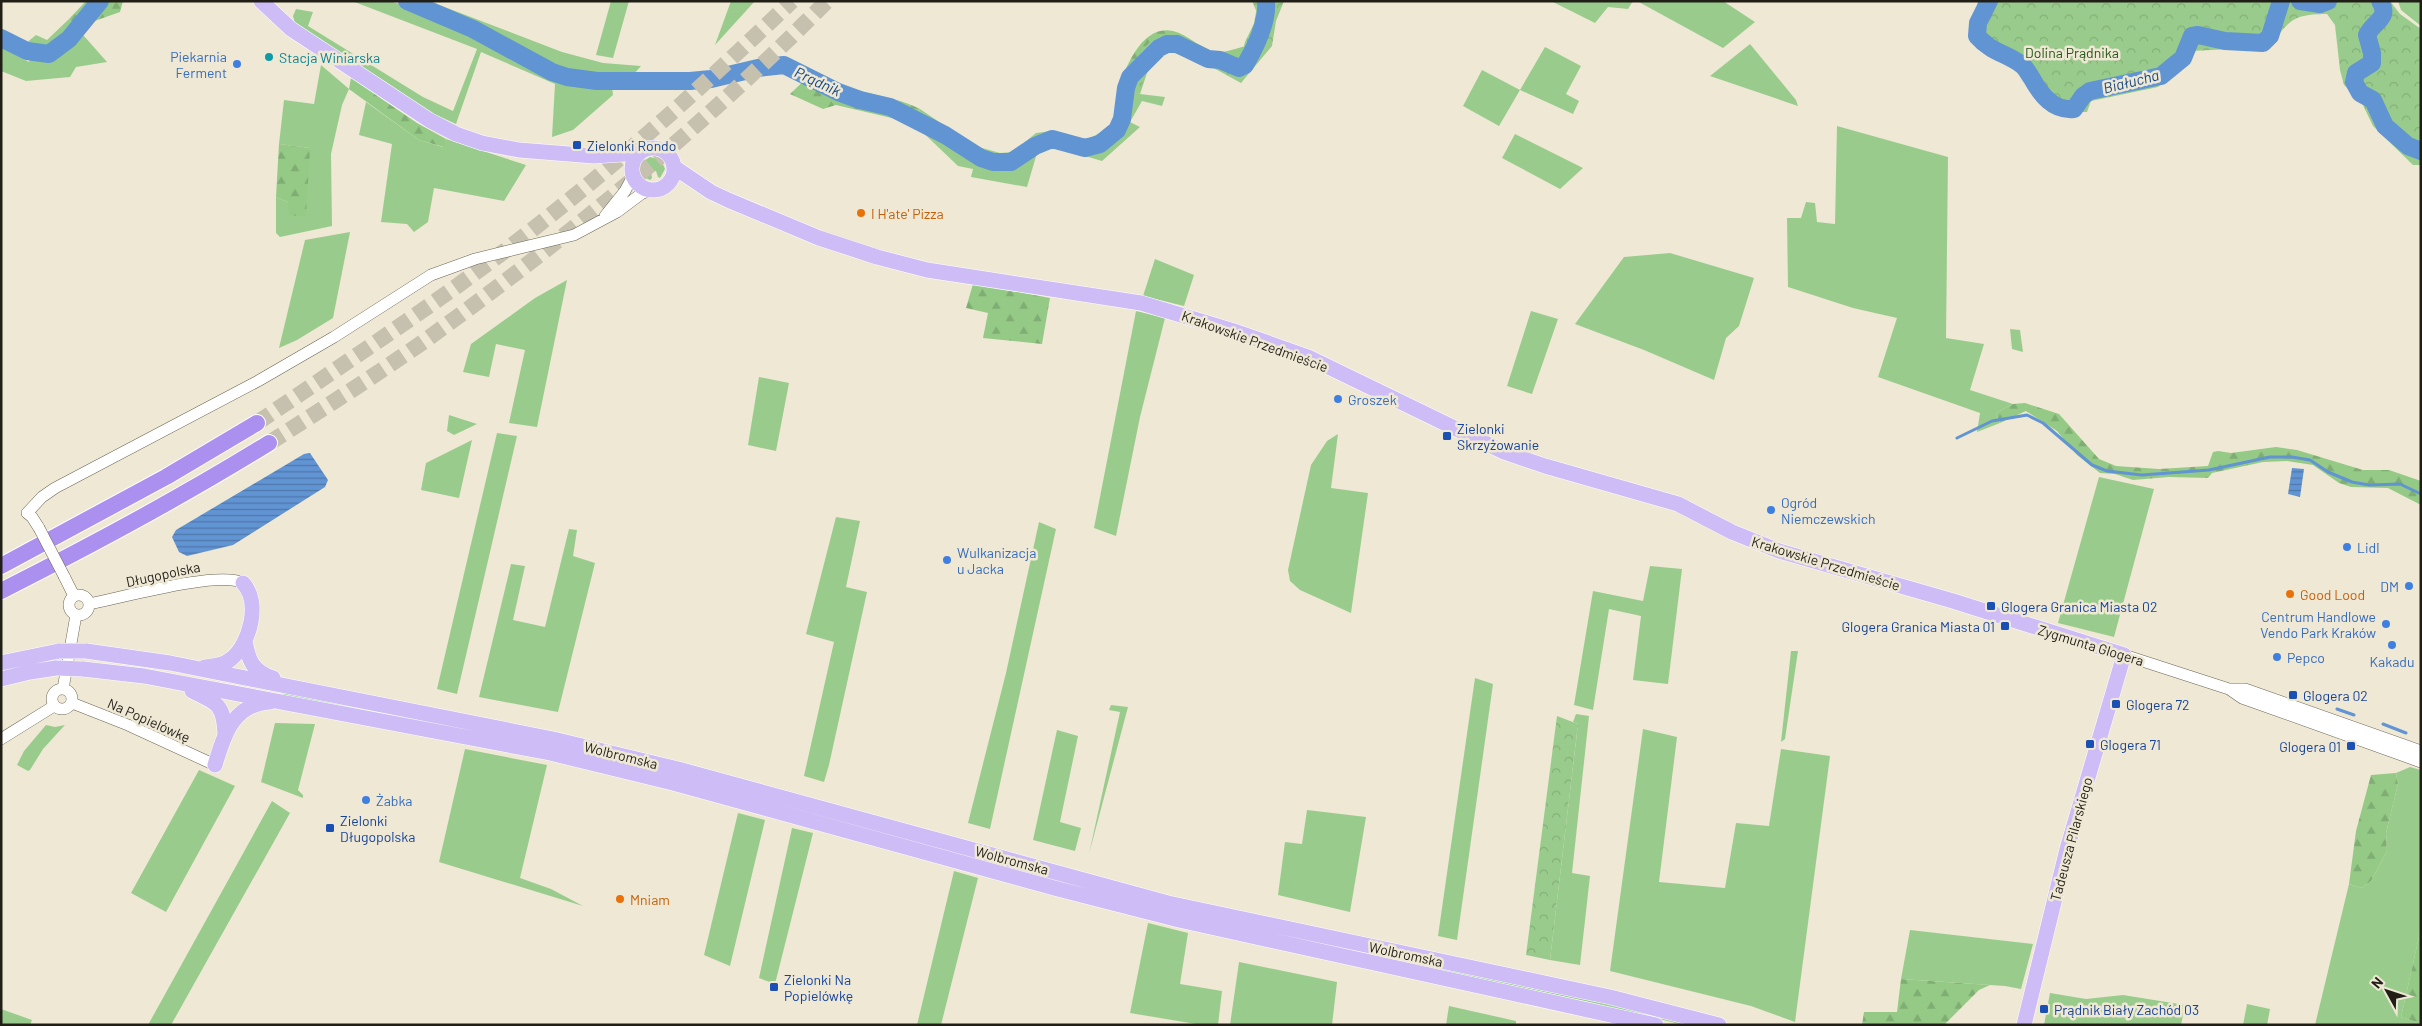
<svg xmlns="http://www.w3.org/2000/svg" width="2422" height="1026" font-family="Barlow,sans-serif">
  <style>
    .grass { fill: #99cc8c }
    .forest { fill: url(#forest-firs) }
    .park { fill: url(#park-crowns) }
    .water { fill: url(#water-rules) }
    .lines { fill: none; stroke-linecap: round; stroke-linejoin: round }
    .stream { stroke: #6194d3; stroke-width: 3 }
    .river { stroke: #6194d3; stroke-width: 18 }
    .highway-tunnel { stroke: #c6c0af; stroke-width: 16; stroke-dasharray: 16 8; stroke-linecap: butt }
    .minor-casing { stroke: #6a6453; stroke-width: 12 }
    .major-casing { stroke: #fff; stroke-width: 16 }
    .highway-casing { stroke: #fff; stroke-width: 18 }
    .minor { stroke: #fff; stroke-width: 11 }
    .major { stroke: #cdbcf6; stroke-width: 15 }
    .highway { stroke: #ab90f0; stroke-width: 16 }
    .minor-bridge-casing { stroke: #6a6453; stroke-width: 12; stroke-linecap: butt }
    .major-bridge-casing { stroke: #fff; stroke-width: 16; stroke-linecap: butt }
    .minor-bridge { stroke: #fff; stroke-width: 11 }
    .major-bridge { stroke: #cdbcf6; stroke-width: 15 }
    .culture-dot { fill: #0f9aa8; stroke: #efe8d5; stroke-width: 2 }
    .shop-dot { fill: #3f7fe0; stroke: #efe8d5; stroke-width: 2 }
    .transit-dot { fill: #1a4fb4; stroke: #efe8d5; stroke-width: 2 }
    .food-dot { fill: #e8710a; stroke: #efe8d5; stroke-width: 2 }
    .labels { text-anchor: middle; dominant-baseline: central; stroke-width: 5; stroke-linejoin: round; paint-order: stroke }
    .park-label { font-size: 14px; fill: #245715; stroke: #efe8d5 }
    .shop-label { font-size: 14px; fill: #366cbe; stroke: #efe8d5; text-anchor: start }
    .culture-label { font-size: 14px; fill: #0d838f; stroke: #efe8d5; text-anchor: start }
    .transit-label { font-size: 14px; fill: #164399; stroke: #efe8d5; text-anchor: start }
    .food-label { font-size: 14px; fill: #c56008; stroke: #efe8d5; text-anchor: start }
    .street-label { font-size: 14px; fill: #211e17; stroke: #efe8d5 }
    .water-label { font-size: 15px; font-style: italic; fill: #154882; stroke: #efe8d5 }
  </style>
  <defs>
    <pattern id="forest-firs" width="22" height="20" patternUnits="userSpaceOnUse" patternTransform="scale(1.25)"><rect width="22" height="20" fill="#94ca86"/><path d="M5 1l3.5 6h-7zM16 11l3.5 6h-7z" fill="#7fad73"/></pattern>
    <pattern id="park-crowns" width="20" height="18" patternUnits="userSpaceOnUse" patternTransform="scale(1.25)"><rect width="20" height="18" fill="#99cc8c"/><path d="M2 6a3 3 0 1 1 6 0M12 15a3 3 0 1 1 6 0" fill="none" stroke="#84af78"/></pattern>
    <pattern id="water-rules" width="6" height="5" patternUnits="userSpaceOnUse" patternTransform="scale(1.25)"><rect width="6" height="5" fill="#6194d3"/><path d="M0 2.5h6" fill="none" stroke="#5078aa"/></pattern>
  </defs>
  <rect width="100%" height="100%" fill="#efe8d5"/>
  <path class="grass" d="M352 1H390L409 7 454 27 551 78 566 83 612 87 613 95 573 130 552 137 555 84 481 52 456 124 432 113 295 23 293 16 296 9 313 12 308 26 423 97 453 111 477 49Z
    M418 1H429L562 52 603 63 641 66 632 76H584L560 71 457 17Z
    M611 1H629L613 58 596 55Z
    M731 1H755L715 45Z
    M1551 1H1633L1628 9 1608 7 1595 23Z
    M1637 1H1723L1755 22 1723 48Z
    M2398 1H2421V26L2401 10Z
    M69 19 107 62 76 67 70 77 26 81 1 71V47L29 62 31 56 24 54 25 44 36 35 47 40Z
    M1750 44 1796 100 1798 106 1710 76Z
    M1545 47 1581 66 1566 94 1579 101 1573 114 1520 90 1499 126 1463 106 1482 70 1520 90Z
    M321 65 349 89 342 105 331 154 332 226 280 237 276 233V197L288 202 310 148 279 144 284 100 314 104Z
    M1118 87 1140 94 1165 97 1162 106 1142 101 1130 122 1140 127 1102 161 1054 147 1037 153 1027 187 971 177 973 169 958 166 913 123 920 109 975 146 1000 153 1013 152 1036 133 1051 131 1064 133 1081 140 1090 138 1109 128 1116 111Z
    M366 102 419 140 443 147 446 139 526 165 504 201 434 188 428 222 414 232 407 224 381 222 392 144 359 135Z
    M1837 126 1948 157 1946 338 1984 344 1970 390 2013 404 1996 413 2000 423 1977 432 1980 413 1878 377 1897 318 1853 308 1788 287 1787 218H1801L1806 202 1815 203 1817 222 1835 224Z
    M1515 134 1583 168 1560 189 1502 158Z
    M650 157 661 160 665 169 660 178 658 177 656 171 651 172 652 178 650 180C641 177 639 169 644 161Z
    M350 232 333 318 297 340 279 348 305 240Z
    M1670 253 1754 278 1739 326 1726 338 1714 380 1644 350 1575 324 1624 257Z
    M1155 259 1194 275 1184 306 1143 296Z
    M567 280 537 427 509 423 525 350 496 344 489 377 463 372 471 344 535 298Z
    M1136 311 1165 318 1140 417 1116 536 1094 528Z
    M1531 311 1558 319 1532 394 1507 386Z
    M2010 329 2020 330 2023 352 2012 349Z
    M759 377 789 383 776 451 748 445Z
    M449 415 477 424 454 435 447 431Z
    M497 433 517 436 457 694 437 689Z
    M1338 434 1331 488 1368 493 1351 613 1300 590 1290 581 1288 570 1311 465 1327 441Z
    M472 440 459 498 421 490 426 463Z
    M2099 477 2154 489 2114 637 2058 623Z
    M836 517 860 521 846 587 867 592 829 765 824 782 804 776 834 642 806 634Z
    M1039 522 1056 529 990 829 968 823 1006 673Z
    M569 529 577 530 573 556 595 563 558 712 479 697 511 564 525 566 513 620 545 627Z
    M1650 566 1682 569 1668 684 1633 680 1641 616 1609 609 1593 710 1574 705 1593 591 1643 601Z
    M1791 651H1798L1785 739 1781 742Z
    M1475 678 1493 684 1457 940 1438 936Z
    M284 692 556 745 624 761 1190 914 1598 1000 1696 1025H1684L1585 1001 1189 917 641 767 484 734 283 697Z
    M1111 705 1128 707 1089 854 1120 712 1109 710Z
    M1576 714 1589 716 1572 873 1590 876 1580 965 1550 960 1578 724 1573 722Z
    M275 723 315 724 298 790 303 795V798L261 782Z
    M46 725 55 727 65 725 43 749 30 770 28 771 17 765 24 751Z
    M1643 729 1677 737 1659 882 1725 888 1736 823 1769 826 1781 749 1830 756 1795 1022 1751 1006 1610 971Z
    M1057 730 1078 736 1060 822 1081 828 1075 851 1033 840Z
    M465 749 547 765 520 878 551 889 583 906 439 862Z
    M2410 767 2421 770V928L2401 1017 2421 1023 2420 1025H2315L2349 884 2362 888 2371 881 2387 851 2386 833 2398 784 2396 773Z
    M199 770 235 786 166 912 131 893Z
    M272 801 290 813 171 1025H148Z
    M1307 810 1366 817 1350 912 1278 895 1285 842 1302 844Z
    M738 813 765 820 730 966 704 955Z
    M792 828 813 833 775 984 759 978Z
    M954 871 978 878 941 1025H917Z
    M1148 923 1188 933 1180 984 1222 991 1218 1025H1202L1130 1013Z
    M1910 930 2033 944 2021 989 2005 986 1901 979Z
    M1239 962 1337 982 1332 1025H1230Z
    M2050 993 2086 999 2123 995 2185 1005 2181 1025H2044Z
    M2247 1004 2270 1009 2267 1025H2243Z
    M1449 1006 1516 1021V1025H1446Z
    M1 1009 32 1020 30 1025H1Z"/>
  <path class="forest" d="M86 1H123L120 12 86 24 80 32 69 19Z
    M1258 1 1278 5 1237 72 1205 65 1172 52 1160 54 1147 73 1140 94 1118 87C1127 65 1143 24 1173 31 1188 34 1200 49 1215 52 1225 53 1237 48 1246 46L1252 35Z
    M1 29 25 44 24 54 1 42Z
    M813 72C831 81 849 88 868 93 887 98 903 100 920 109L913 123 836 105 823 109 790 94Z
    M351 78 417 123 446 139 444 147 419 140 349 89Z
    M279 144 310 148 306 217 289 215 288 202 276 197Z
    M973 284 1050 298 1042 344 983 338 988 313 966 308Z
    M2025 403 2059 414 2099 459 2116 466 2159 469 2208 466 2213 452 2218 451 2231 453 2276 447 2297 450 2363 470H2389L2421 481V505L2388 488 2351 487 2339 483 2313 465 2287 461 2263 462 2212 473 2208 478 2169 477 2133 480 2115 474 2100 473 2077 455 2057 431 2026 411 2000 423 1996 413 2013 404Z
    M2396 773 2398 784 2386 833 2387 851 2371 881 2362 888 2349 884 2356 831 2371 775Z
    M2421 928V1025H2420V1023L2401 1017Z
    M1901 979 1990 985 1979 990 1944 1025H1862L1864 1012H1897Z"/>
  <path class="park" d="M1252 1H1284L1276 21 1272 46 1241 83 1179 49 1167 47 1147 66 1139 94 1120 87C1129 73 1137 56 1148 44 1171 20 1215 55 1239 66L1245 42 1258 15Z
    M1978 1H2390L2400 14 2421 29V165H2413L2373 126 2361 101 2344 85 2340 70 2335 25 2327 14C2292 14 2289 21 2269 47L2192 51 2158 87 2091 101 2087 112H2058L2021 74 1971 36Z
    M1557 716 1578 724 1550 960 1526 955Z"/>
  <path class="water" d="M310 453 328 480 325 487 233 545 187 556 179 552 172 537 176 530 304 454Z
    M2292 468 2304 469 2300 497 2288 494Z"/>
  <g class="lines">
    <path class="stream" d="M1957 438 1992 421 2027 415 2043 423 2092 465 2107 471 2142 475 2209 470 2270 457H2292L2310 460 2328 472 2352 482 2369 485 2400 484 2421 494
      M2337 709 2354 715
      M2383 724 2406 733"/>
    <path class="river" d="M407 1 473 29 552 72 567 77 597 81H690L711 79 758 68 784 65 838 92 860 100 890 107 945 135 981 158 993 162H1011L1035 146 1052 139 1085 148 1100 144 1117 130 1122 119 1126 88 1130 77 1159 48 1167 44H1177L1208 59 1220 60 1239 68 1245 65C1255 48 1268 22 1266 1
      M1989 1 1978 23 1977 36C1992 53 2006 53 2022 65 2026 68 2028 73 2031 77 2041 95 2053 111 2074 109L2083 96 2090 91 2161 76 2183 58 2192 36 2198 35 2225 41 2263 43 2270 36 2281 1
      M2300 1 2320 4 2328 1
      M2380 1C2391 18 2373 22 2367 35L2372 53V63L2356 73 2354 82 2360 93 2373 100 2385 126 2408 146 2421 151
      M1 38 27 51 49 54 69 39 100 1"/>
    <path class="highway-tunnel" d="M257 423C339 367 422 313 502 253 604 176 699 90 792 1
      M269 443C321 410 373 377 423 342 566 239 704 126 827 1"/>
    <defs>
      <path id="minor" d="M605 216 625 191 633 176
        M39 528 32 517 27 513 42 497 55 488 258 381 334 337 431 275 475 259 574 235 617 212 641 194 650 190
        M64 576 74 596
        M69 605a10 10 0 1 1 20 0a10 10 0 1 1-20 0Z
        M89 604C120 598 220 570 243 583
        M2124 655 2229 689 2242 698 2421 762
        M63 689 76 615
        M2229 689H2245L2421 751
        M52 699a10 10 0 1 1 20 0a10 10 0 1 1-20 0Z
        M72 703 128 725 215 765
        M1 739 54 706"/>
      <path id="major" d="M261 1 291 29 429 120 456 134 482 143 519 150 594 156 639 153
        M632 169a21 21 0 1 1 42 0a21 21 0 1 1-42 0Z
        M674 167 711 192 728 200 819 238 877 257 927 270 1141 303 1237 332 1308 357 1504 452 1545 466 1678 504 1732 532 1779 551 1953 601 2124 655 2067 849 2024 1025
        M245 640C248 660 253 672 273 678
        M86 651 170 663 553 739 678 769 1168 903 1610 997 1719 1025
        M1 663 59 651
        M205 667C215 666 224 665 231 659 250 644 261 602 243 583
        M83 669 144 676 550 753 673 783 1058 889 1179 920 1656 1025
        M1 679 30 672 56 668
        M192 691C218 703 224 705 225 735
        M215 765C224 735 233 704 270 702"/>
      <path id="highway" d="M1 566 166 477 257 423
        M1 591C92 545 182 497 269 443"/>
    </defs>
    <use href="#minor" class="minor-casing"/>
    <use href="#major" class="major-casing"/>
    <use href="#highway" class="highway-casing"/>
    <use href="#minor" class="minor"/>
    <use href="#major" class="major"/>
    <use href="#highway" class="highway"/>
    <defs>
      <path id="minor-bridge" d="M39 528 64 576"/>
      <path id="major-bridge" d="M59 651H86
        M56 668 83 669"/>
    </defs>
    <use href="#minor-bridge" class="minor-bridge-casing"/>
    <use href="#major-bridge" class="major-bridge-casing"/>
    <use href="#minor-bridge" class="minor-bridge"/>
    <use href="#major-bridge" class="major-bridge"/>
  </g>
  <circle class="culture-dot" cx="269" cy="57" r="5"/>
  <g class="shop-dot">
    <circle cx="237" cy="64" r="5"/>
    <circle cx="1338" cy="399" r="5"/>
    <circle cx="1771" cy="510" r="5"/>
    <circle cx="2347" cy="547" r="5"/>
    <circle cx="947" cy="560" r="5"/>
    <circle cx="2409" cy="586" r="5"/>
    <circle cx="2386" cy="624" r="5"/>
    <circle cx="2392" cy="645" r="5"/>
    <circle cx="2277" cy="657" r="5"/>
    <circle cx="366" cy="800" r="5"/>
  </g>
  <g class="transit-dot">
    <rect x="572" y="140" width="10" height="10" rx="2.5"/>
    <rect x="1442" y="431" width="10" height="10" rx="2.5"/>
    <rect x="1986" y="601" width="10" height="10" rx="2.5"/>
    <rect x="2000" y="621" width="10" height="10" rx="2.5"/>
    <rect x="2288" y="690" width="10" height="10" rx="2.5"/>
    <rect x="2111" y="699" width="10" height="10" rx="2.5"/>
    <rect x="2085" y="739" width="10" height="10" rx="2.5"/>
    <rect x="2346" y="741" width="10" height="10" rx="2.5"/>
    <rect x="325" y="823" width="10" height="10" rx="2.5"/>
    <rect x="769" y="982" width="10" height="10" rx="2.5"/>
    <rect x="2039" y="1004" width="10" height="10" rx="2.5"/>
  </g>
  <g class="food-dot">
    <circle cx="861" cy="213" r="5"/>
    <circle cx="2290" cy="594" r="5"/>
    <circle cx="620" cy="899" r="5"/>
  </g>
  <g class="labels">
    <g class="park-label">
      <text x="2072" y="52">Dolina Prądnika</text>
    </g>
    <g class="shop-label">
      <text x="227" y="56" text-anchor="end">Piekarnia<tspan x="227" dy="16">Ferment</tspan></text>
      <text x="1348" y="399">Groszek</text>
      <text x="1781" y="502">Ogród<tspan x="1781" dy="16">Niemczewskich</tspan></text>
      <text x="2357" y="547">Lidl</text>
      <text x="957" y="552">Wulkanizacja<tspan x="957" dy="16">u Jacka</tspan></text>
      <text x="2399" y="586" text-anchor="end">DM</text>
      <text x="2376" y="616" text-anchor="end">Centrum Handlowe<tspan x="2376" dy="16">Vendo Park Kraków</tspan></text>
      <text x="2287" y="657">Pepco</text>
      <text x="2392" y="661" text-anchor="middle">Kakadu</text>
      <text x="376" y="800">Żabka</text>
    </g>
    <g class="culture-label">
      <text x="279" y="57">Stacja Winiarska</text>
    </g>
    <g class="transit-label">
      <text x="587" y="145">Zielonki Rondo</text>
      <text x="1457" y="428">Zielonki<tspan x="1457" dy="16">Skrzyżowanie</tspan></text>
      <text x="2001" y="606">Glogera Granica Miasta 02</text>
      <text x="1995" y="626" text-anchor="end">Glogera Granica Miasta 01</text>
      <text x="2303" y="695">Glogera 02</text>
      <text x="2126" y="704">Glogera 72</text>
      <text x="2100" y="744">Glogera 71</text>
      <text x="2341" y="746" text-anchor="end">Glogera 01</text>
      <text x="340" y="820">Zielonki<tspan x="340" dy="16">Długopolska</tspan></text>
      <text x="784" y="979">Zielonki Na<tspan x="784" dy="16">Popielówkę</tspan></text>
      <text x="2054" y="1009">Prądnik Biały Zachód 03</text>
    </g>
    <g class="food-label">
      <text x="871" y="213">I H'ate' Pizza</text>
      <text x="2300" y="594">Good Lood</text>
      <text x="630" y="899">Mniam</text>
    </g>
    <g class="street-label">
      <text transform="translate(1255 341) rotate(20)">Krakowskie Przedmieście</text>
      <text transform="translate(1826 563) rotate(17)">Krakowskie Przedmieście</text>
      <text transform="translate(163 574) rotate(-12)">Długopolska</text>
      <text transform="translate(2091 645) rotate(17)">Zygmunta Glogera</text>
      <text transform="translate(149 720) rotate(24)">Na Popielówkę</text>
      <text transform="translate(621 755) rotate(14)">Wolbromska</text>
      <text transform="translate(2071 839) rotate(-75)">Tadeusza Pilarskiego</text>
      <text transform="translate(1012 860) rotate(15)">Wolbromska</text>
      <text transform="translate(1406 954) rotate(12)">Wolbromska</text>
    </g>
    <g class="water-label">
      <text transform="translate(818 81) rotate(25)">Prądnik</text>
      <text transform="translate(2131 81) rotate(-14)">Białucha</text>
    </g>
  </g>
  <rect width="2422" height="1026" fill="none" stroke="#211e17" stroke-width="5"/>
  <g transform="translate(2387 991) rotate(310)" stroke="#efe8d5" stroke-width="4" paint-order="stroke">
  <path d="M0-4L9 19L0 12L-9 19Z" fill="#211e17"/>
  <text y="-8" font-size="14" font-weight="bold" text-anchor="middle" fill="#211e17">N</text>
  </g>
</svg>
